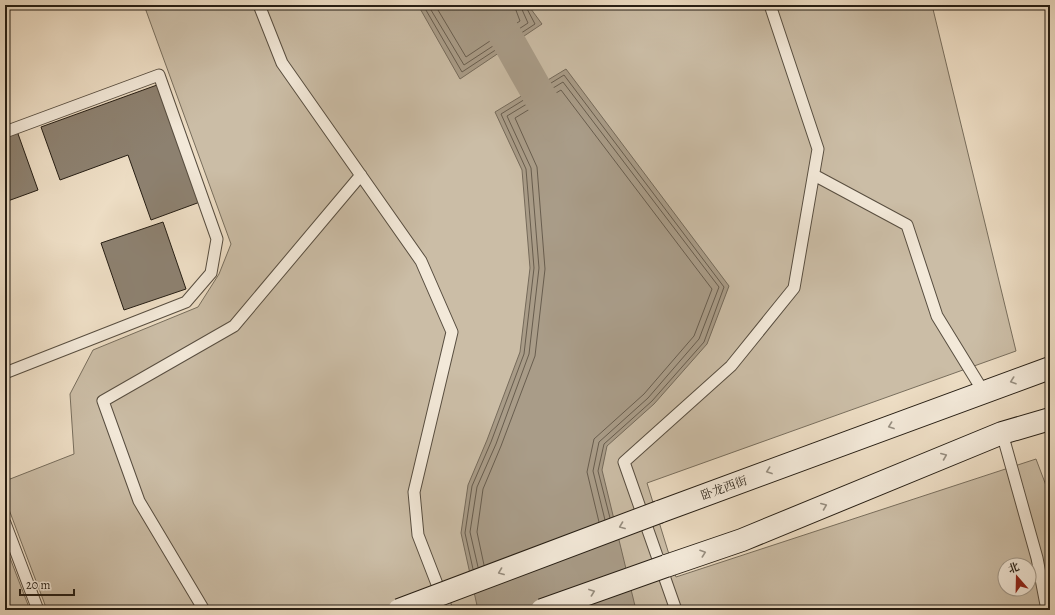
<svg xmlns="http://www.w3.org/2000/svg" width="1055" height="615" font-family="Alegreya,'Noto Serif SC',serif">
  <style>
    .green { fill: #cbbda6; stroke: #786e5d; fill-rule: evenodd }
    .water { fill: #a99c88; stroke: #756a5a }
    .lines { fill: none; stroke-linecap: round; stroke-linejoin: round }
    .shore { stroke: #685d4e; stroke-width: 1 }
    .river { stroke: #a99c88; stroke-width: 33 }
    .building { fill: #8d8170; stroke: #261e14 }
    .service-casing { stroke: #584e40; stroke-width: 13 }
    .secondary-casing { stroke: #261e14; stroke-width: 24 }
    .service { stroke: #f3e9d9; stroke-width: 11 }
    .secondary { stroke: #f3e9d9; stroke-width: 22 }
    .secondary-bridge-casing { stroke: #261e14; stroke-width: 24; stroke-linecap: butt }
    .secondary-bridge { stroke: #f3e9d9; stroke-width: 22 }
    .oneway { stroke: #978e80 }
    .labels { text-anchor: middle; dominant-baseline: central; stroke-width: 3.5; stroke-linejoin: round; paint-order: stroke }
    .street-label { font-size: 12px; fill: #261e14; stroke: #f3e9d9 }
  </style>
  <rect width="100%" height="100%" fill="#edddc4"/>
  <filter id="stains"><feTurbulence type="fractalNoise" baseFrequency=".005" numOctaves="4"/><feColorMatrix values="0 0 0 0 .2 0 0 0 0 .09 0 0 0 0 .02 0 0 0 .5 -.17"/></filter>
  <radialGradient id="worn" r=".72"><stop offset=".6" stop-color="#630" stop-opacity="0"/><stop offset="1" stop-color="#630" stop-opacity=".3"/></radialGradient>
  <path class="green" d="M144 5H932L1016 351 647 483 676 577 1036 459 1050 496V610H47L5 499V481L74 454 70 394 93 350 198 307 219 274 231 244ZM1005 565H1029V589H1005Z
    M5 545 30 610H8L5 606Z"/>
  <path class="water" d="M418 5H528L542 24 460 79Z
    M566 69 729 286 707 344 654 404 607 446 602 470 636 610H478L461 533 468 485 487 440 520 352 530 268 522 170 495 112Z"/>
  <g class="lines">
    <path class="shore" d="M423 5 462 72 535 24 525 5
      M428 5 464 65 528 23 520 5
      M435 5 466 57 520 21 514 5
      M484 565 477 532 483 489 501 446 535 356 545 269 537 167 515 118 561 90 712 289 694 336 644 394 594 439 587 472 599 522
      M478 567 470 532 477 487 496 444 529 354 539 268 531 168 507 116 563 82 719 287 699 339 648 398 599 442 593 471 605 520
      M473 569 465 533 472 486 491 442 524 354 534 268 526 169 501 114 564 75 724 287 704 342 652 401 604 444 598 471 610 518"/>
    <path class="river" d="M488 5 557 127"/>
  </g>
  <path class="building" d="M157 85 200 202 151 220 128 155 60 180 41 127Z
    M17 131 38 190 5 202V136Z
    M163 222 186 289 124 310 101 243Z"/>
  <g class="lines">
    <defs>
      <path id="service" d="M259 5 282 63 421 261 452 332 414 492 418 535 447 610
        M5 132 159 75 217 239 211 273 186 302 5 373
        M814 175 907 225 937 316 983 391
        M1002 433 1037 558 1047 610
        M5 523 38 610
        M204 610 139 501 103 401 234 326 361 175
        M676 610 624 462 731 366 794 288 818 149 770 5"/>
      <path id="secondary" d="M659 512 1050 368
        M666 566 742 540 1002 433 1050 419"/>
    </defs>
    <use href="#service" class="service-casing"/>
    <use href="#secondary" class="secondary-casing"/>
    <use href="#service" class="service"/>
    <use href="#secondary" class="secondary"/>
    <defs>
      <path id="secondary-bridge" d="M399 610 659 512
        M542 610 666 566"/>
    </defs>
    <use href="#secondary-bridge" class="secondary-bridge-casing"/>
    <use href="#secondary-bridge" class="secondary-bridge"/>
  </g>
  <defs><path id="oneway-chevron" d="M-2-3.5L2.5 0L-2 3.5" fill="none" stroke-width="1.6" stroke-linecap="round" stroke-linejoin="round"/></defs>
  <g class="oneway">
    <use href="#oneway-chevron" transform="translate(1013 381) rotate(161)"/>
    <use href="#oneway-chevron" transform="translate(891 426) rotate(160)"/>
    <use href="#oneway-chevron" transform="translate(944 456) rotate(-22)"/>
    <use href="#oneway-chevron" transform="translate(769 471) rotate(160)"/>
    <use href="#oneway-chevron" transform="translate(824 506) rotate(-22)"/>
    <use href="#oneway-chevron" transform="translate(622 526) rotate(159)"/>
    <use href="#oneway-chevron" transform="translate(703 553) rotate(-19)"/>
    <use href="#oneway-chevron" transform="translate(501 572) rotate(159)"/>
    <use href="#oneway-chevron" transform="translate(592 592) rotate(-20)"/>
  </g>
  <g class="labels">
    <g class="street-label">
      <text transform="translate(724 488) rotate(-20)">卧龙西街</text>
    </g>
  </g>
  <rect width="1055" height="615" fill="none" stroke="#edddc4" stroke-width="20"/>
  <rect x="6" y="6" width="1043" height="603" fill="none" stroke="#261e14" stroke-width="2"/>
  <rect x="10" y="10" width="1035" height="595" fill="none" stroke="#261e14"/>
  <g transform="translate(1017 577) rotate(340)"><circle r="19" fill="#f3e9d9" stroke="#a1988a"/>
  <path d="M0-3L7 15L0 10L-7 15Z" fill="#8f2418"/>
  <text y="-6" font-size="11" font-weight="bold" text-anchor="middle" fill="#261e14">北</text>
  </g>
  <path d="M20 589v6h54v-6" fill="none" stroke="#261e14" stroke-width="2"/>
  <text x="26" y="589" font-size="12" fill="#261e14" stroke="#f3e9d9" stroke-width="3" paint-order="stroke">20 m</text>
  <rect width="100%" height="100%" filter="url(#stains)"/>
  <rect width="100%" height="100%" fill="url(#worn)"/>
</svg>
